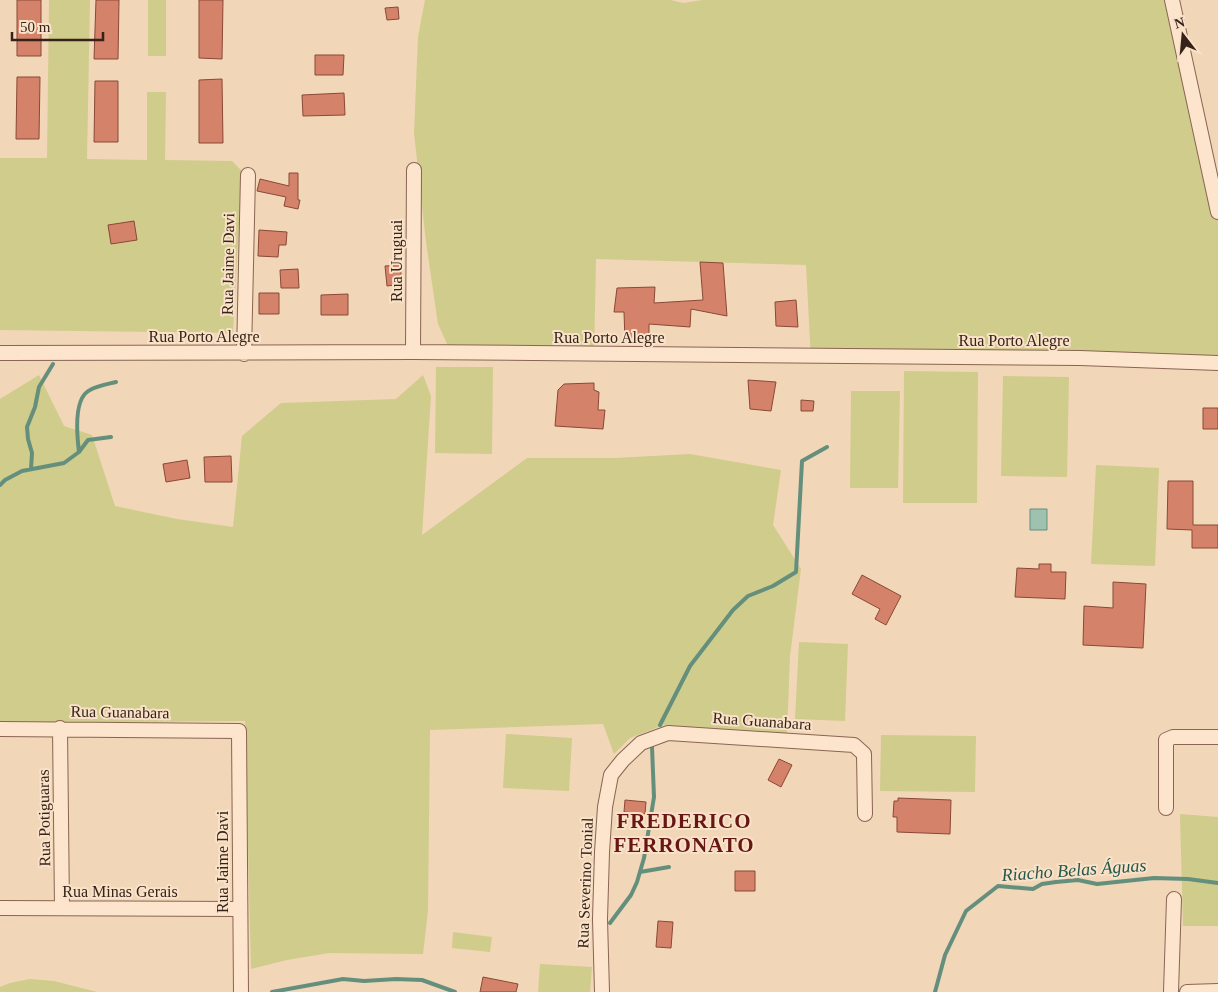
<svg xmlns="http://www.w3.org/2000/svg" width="1218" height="992" font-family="Georgia,serif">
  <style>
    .green { fill: #d0cc8c }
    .water { fill: #9ec1b0; stroke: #658f7d }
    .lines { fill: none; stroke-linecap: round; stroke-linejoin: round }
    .stream { stroke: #658f7d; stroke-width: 4 }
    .building { fill: #d4836a; stroke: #8a4836 }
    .minor-casing { stroke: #896552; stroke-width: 16 }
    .minor { stroke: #fce5cc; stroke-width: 14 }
    .labels { text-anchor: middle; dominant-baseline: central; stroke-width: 4; stroke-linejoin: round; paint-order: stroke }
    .street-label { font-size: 16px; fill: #362219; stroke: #f9e2c8 }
    .water-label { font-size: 18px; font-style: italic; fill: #26584c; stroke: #f9e2c8 }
    .district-label { font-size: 21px; font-weight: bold; letter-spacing: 1px; fill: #671614; stroke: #f9e2c8 }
  </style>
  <rect width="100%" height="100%" fill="#f2d6b8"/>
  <path class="green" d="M49 0H90L87 159 147 160V92H166L165 160 232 161 242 171 233 333 0 330V158H47Z
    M148 0H166V56H148Z
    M425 0H671L683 3 702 0H1169L1218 200V368L811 360 806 265 596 259 594 358 453 357 438 324 426 242 414 133 418 37Z
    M436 367H493L492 454 435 453Z
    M904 371 978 372 977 503H903Z
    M39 375 64 426 92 435 115 506 177 519 233 527 242 436 281 403 396 399 423 375 431 396 422 535 527 458H615L690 454 781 470 773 525 801 569 790 656 787 735 664 725 630 738 614 754 603 724 430 730 428 911 423 954 329 953 287 960 251 969 245 721 0 723V399Z
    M1003 376 1069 377 1067 477 1001 476Z
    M851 391H900L898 488H850Z
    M1096 465 1159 468 1155 566 1091 564Z
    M799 642 848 644 845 721 795 719Z
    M506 734 572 738 569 791 503 788Z
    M881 735 976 736 975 792 880 791Z
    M1180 814 1218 817V926H1183Z
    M453 932 492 937 490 952 452 948Z
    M540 964 592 967 590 992H538Z
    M30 979 54 981 97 992H0V987L10 983Z"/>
  <path class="water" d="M1030 509H1047V530H1030Z"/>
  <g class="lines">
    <path class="stream" d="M79 452C77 436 73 398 90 390 97 386 108 384 116 382
      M31 469 32 453 28 439 27 427 35 407 39 387 53 364
      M0 485 5 480 22 471 64 463 79 452 88 440 111 437
      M660 725 690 666 733 610 748 596 773 586 796 572 802 461 827 447
      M640 872 669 867
      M610 923 631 895 637 882 644 858 654 797 652 747
      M272 992 343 979 364 981 396 979 422 980 455 992
      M935 992 945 955 966 911 998 886 1033 889 1042 884 1056 882 1078 880 1097 884 1154 878 1188 879 1218 883"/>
  </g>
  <path class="building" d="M17 0H41V56H17Z
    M96 0H119L118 59H94Z
    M199 0H223L222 59 199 58Z
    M398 7 399 19 387 20 385 8Z
    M315 55H344L343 75H315Z
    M17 77H40L39 139H16Z
    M222 79 223 143H199V80Z
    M95 81H118V142H94Z
    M344 93 345 115 303 116 302 95Z
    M289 173H298V200H300L298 209 284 206 286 197 257 191 260 179 289 186Z
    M134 221 137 240 111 244 108 225Z
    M259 230 287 232 286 245H279L278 257 258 256Z
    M700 262 723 263 727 316 691 309 690 327 649 324V340L625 341 624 312H614L617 288 655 287 654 303 703 300Z
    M400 265 402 284 387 286 385 266Z
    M298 269 299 288H281L280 270Z
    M259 293H279V314H259Z
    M348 294V315H321V295Z
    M796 300 798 327 776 326 775 302Z
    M748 380 776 382 771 411 750 409Z
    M594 383V390L599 392 598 410H605L603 429 555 426 558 390 564 384Z
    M801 400 814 401 813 411H801Z
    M1203 408H1218V429H1203Z
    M231 456 232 482H205L204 457Z
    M187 460 190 478 166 482 163 464Z
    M1168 481H1193V525H1218V548H1192V530L1167 529Z
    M1039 564H1051V572H1066L1065 599 1015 597 1017 568 1039 569Z
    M862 575 901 596 886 625 875 619 880 609 852 594Z
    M1113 582 1146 584 1143 648 1083 645 1084 606 1113 608Z
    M779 759 792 765 781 787 768 780Z
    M898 798 951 800 950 834 897 832V817H893L894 801H898Z
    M625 800 646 802 645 814 624 812Z
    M735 871H755V891H735Z
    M658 921 673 922 671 948 656 947Z
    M483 977 518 984 516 992H480Z"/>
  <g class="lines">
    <defs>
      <path id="minor" d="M1172 0 1218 212
        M413 352 414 170
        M0 353 413 352 1080 358 1218 363
        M244 354 248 175
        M60 728 62 908
        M0 729 239 731 241 992
        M1166 808V740L1173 737H1218
        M0 908 240 909
        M602 992 600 919 602 852 605 807 611 775 623 760 641 743 668 733 854 745 864 754 865 814
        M1171 992 1174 899
        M1187 992 1218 991"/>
    </defs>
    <use href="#minor" class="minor-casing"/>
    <use href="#minor" class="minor"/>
  </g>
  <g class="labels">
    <g class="street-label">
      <text transform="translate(396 261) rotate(-90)">Rua Uruguai</text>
      <text transform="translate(228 264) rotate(-89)">Rua Jaime Davi</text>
      <text x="204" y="336">Rua Porto Alegre</text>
      <text x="609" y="337">Rua Porto Alegre</text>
      <text x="1014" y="340">Rua Porto Alegre</text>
      <text transform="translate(120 712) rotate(1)">Rua Guanabara</text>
      <text transform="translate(762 721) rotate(4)">Rua Guanabara</text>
      <text transform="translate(44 818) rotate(-91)">Rua Potiguaras</text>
      <text transform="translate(222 862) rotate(-90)">Rua Jaime Davi</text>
      <text transform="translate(585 883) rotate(-88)">Rua Severino Tonial</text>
      <text x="120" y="891">Rua Minas Gerais</text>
    </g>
    <g class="water-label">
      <text transform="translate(1074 870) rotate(-4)">Riacho Belas Águas</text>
    </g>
    <g class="district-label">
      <text x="684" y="821">FREDERICO<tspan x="684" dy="24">FERRONATO</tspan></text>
    </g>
  </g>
  <g transform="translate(1183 35) rotate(344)" stroke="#f9e2c8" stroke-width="4" paint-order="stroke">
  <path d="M0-4L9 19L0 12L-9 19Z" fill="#362219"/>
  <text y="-8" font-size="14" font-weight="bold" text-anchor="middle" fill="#362219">N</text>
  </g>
  <path d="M12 32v8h91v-8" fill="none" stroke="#362219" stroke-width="2.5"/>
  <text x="20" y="32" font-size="15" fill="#362219" stroke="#f9e2c8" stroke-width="4" paint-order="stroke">50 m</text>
</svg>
